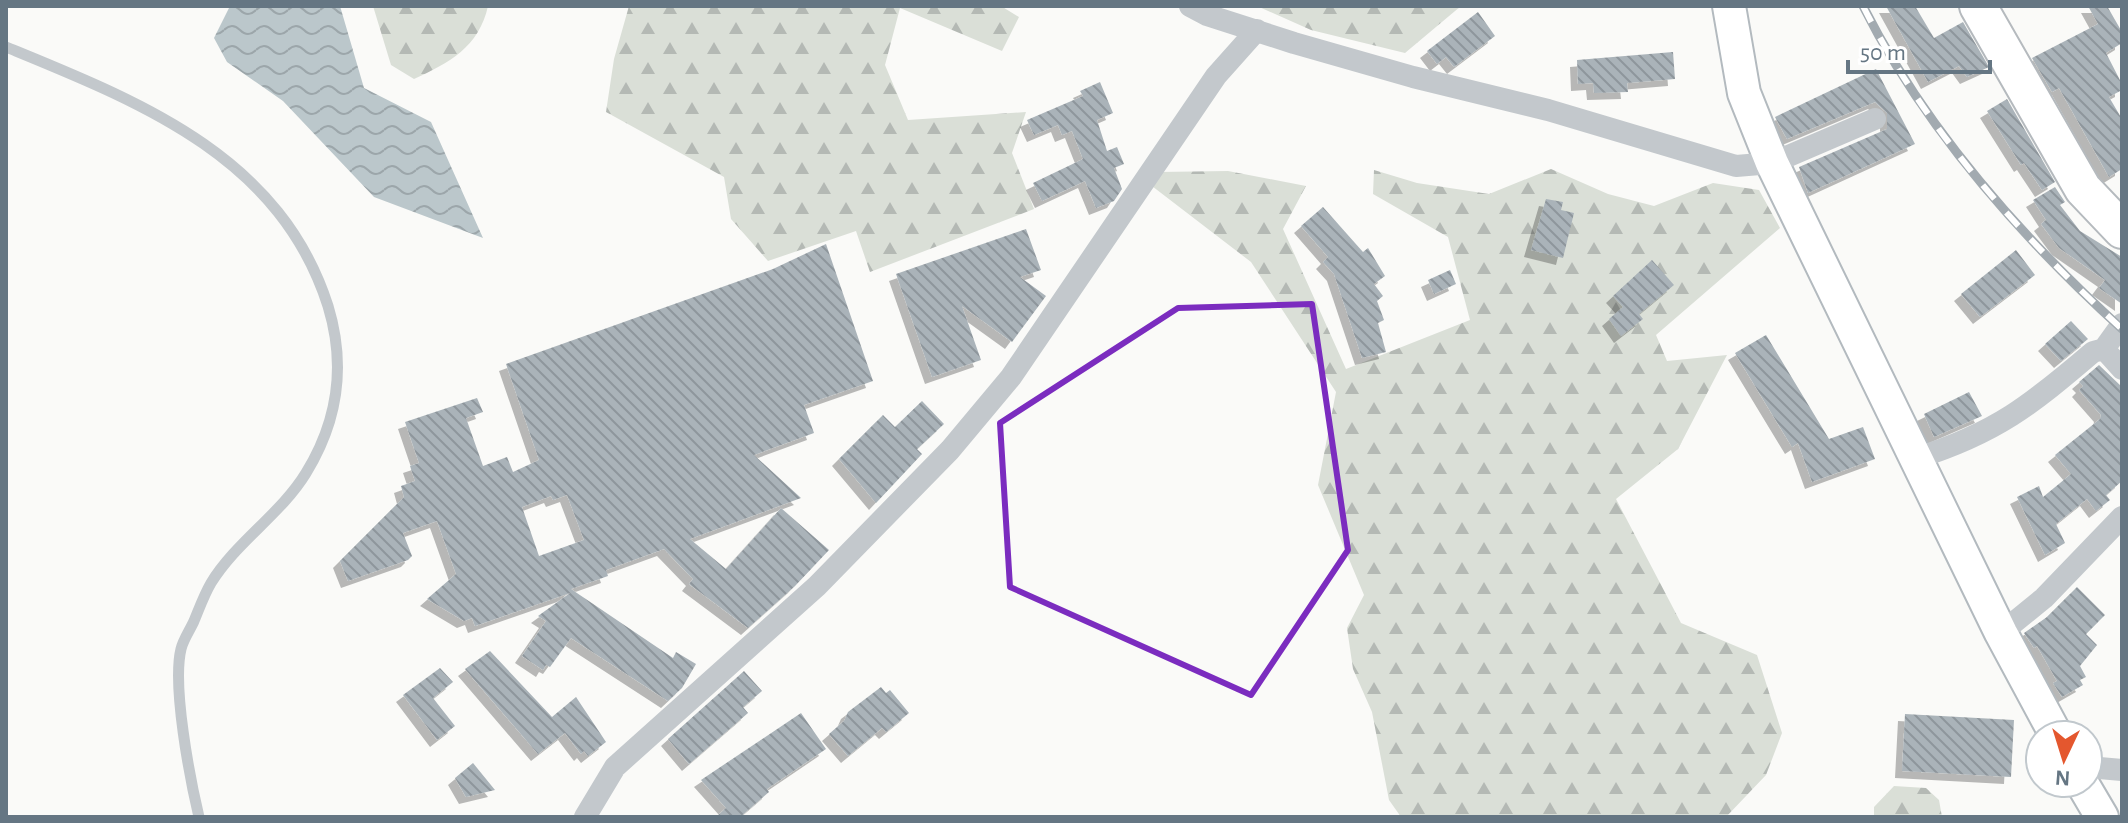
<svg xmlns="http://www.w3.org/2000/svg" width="2128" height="823" font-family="'Alegreya Sans',sans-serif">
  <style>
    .forest { fill: url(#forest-firs) }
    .water { fill: url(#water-waves) }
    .building { fill: url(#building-back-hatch); fill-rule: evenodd; filter: url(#shadow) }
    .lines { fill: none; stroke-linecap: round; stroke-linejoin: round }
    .secondary-casing { stroke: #b3babf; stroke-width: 36 }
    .primary-casing { stroke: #b5babe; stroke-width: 40 }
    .lane { stroke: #c3c8cc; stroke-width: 11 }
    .street { stroke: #c3c8cc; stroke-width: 22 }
    .secondary { stroke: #fff; stroke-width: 32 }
    .primary { stroke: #fff; stroke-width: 36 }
    .rail-casing { stroke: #a2aab0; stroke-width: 9 }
    .rail { stroke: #fff; stroke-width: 6; stroke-dasharray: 18; stroke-linecap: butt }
    .marked { fill: none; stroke: #7b2cbf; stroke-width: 6; stroke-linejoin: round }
  </style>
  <defs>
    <pattern id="forest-firs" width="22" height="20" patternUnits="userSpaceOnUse" patternTransform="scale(2)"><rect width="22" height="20" fill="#dadfd7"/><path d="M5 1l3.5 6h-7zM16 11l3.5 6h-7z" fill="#b4b9b4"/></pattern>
    <pattern id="water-waves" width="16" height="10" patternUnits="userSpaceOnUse" patternTransform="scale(2)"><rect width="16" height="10" fill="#bbc7cb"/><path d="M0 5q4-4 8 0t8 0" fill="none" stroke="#9ca6aa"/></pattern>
    <pattern id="building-back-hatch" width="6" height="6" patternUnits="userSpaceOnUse" patternTransform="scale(2)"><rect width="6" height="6" fill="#aab3b9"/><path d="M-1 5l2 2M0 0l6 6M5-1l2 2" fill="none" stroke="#8e969c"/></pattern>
    <filter id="shadow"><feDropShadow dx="-7" dy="7" stdDeviation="0" flood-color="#0004"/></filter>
  </defs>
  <rect width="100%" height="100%" fill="#fafaf8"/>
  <path class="forest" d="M373 6H488C479 47 449 63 414 79L391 65Z
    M629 6H1001L1019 17 1002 51 900 8 885 65 908 120 1026 112 1012 153 1034 209 870 272 856 231 768 261 731 219 724 177 606 112 614 59Z
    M1257 6H1461L1405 53 1311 30Z
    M1551 169 1608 194 1654 206 1713 183 1759 190 1780 228 1656 335 1667 361 1727 355 1678 449 1616 499 1681 623 1757 655 1782 733 1766 775 1726 817H1401L1389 800 1372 712 1353 669 1347 628 1364 595 1318 485 1336 392 1251 262 1148 183 1158 172 1228 171 1306 186 1283 229 1346 369 1470 320 1448 237 1373 194 1374 170 1417 183 1489 194Z
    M1894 786 1926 788 1939 800 1942 817H1874V807Z"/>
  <path class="water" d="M230 6H340L364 88 431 122 483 238 374 197 283 101 227 62 214 38Z"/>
  <path class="building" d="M1886 6H1915L1934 38 1963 22 1989 67 1967 77 1959 66 1928 82Z
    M2088 6H2107L2122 32V43L2106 53 2122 84V90L2109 97 2122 119V169L2109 177 2059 88 2052 92 2032 58 2098 24Z
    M1478 12 1495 36 1454 67 1446 57 1437 64 1427 51Z
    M1673 52 1675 79 1627 83 1628 92 1594 93 1593 83 1578 84 1577 60Z
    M1876 69 1915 144 1808 193 1799 167 1887 129V113L1875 102 1787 139 1775 117Z
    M1100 82 1113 113 1097 120 1107 151 1117 147 1124 164 1114 168 1122 189 1114 201 1096 208 1085 181 1042 201 1033 183 1083 159 1072 131 1062 135 1058 125 1034 135 1027 120 1083 96 1080 91Z
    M2007 99 2055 182 2042 190 2024 163 2021 165 1987 111Z
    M2055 187 2065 202 2060 205 2080 231 2122 257V304L2099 288 2105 280 2059 248 2041 224 2046 220 2033 200Z
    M1546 199 1563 202 1561 210 1574 213 1563 258 1531 250Z
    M1323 207 1363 252 1368 248 1385 276 1374 284 1383 296 1377 301 1384 320 1378 323 1386 352 1362 358 1334 274 1323 262 1328 257 1301 226Z
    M1026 229 1041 270 1020 277 1046 296 1012 342 962 306 981 360 932 377 896 274Z
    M826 244 873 381 804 405 814 433 754 455 801 498 690 539 726 569 781 508 829 550 795 586 748 628 689 584 693 579 664 549 606 570 608 576 571 589 673 658 676 652 696 664 682 688 668 701 571 638 550 667 546 665 543 670 522 656 546 621 538 616 570 593 475 626 472 618 464 621 427 599 456 574 437 521 403 533 412 556 408 560 348 581 340 561 404 497 401 486 415 481 410 466 419 463 405 422 477 398 483 412 466 418 483 466 507 457 513 472 539 460 506 364 773 269ZM567 495 584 540 539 556 522 507 551 496 553 500Z
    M2016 250 2035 275 1980 317 1961 294Z
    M1652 260 1674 285 1639 314 1643 319 1621 336 1609 319 1623 307 1613 296Z
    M1450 270 1456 284 1434 294 1428 280Z
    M2071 321 2088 339 2061 361 2045 344Z
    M1766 335 1829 439 1863 427 1875 459 1812 482 1798 443 1792 447 1735 353Z
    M2099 365 2122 387V481L2106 495 2110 500 2096 511 2087 499 2056 524 2065 543 2045 555 2017 497 2039 486 2043 497 2071 474 2055 455 2100 419 2101 415 2079 390 2083 386 2079 382Z
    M1969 392 1982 416 1934 437 1924 414Z
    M922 401 944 424 917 449 922 454 876 503 839 459 883 415 895 427Z
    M2077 587 2105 615 2086 634 2097 645 2080 666 2086 677 2080 680 2083 685 2062 697 2053 683 2057 681 2037 646 2034 648 2024 633 2047 617Z
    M490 651 552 717 576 697 606 742 588 756 584 751 581 754 565 733 538 754 465 669Z
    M440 668 453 682 433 698 455 726 437 740 403 695Z
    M744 671 762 691 743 707 748 713 689 764 668 739Z
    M881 687 886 693 890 690 909 713 886 732 882 728 848 756 829 734 844 721 848 712Z
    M801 713 826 749 767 789 769 792 740 817H716L726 808 701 780Z
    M1905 714 2014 720 2011 777 1902 771Z
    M473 763 495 790 466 797 455 778Z"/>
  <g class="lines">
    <defs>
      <path id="secondary" d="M1729 6 1744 93 1772 163 2001 633 2056 735
        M2082 783 2102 817"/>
      <path id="primary" d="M1978 6 2083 189 2122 230"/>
    </defs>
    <use href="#secondary" class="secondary-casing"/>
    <use href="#primary" class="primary-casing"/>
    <path class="lane" d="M6 47C140 102 280 156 328 306 346 365 338 421 306 473 281 514 236 542 211 583 204 595 199 609 194 621 190 630 183 640 181 649 172 686 190 779 199 817"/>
    <path class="street" d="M1190 6 1207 15 1294 43 1413 77 1548 110 1736 166 1772 163 1875 119
      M2104 349 2122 369
      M1917 458C1996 433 2031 405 2093 352L2104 349 2122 324
      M2001 633 2044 598 2122 517
      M2088 767 2122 770
      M585 817 615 767 817 586 950 450 1011 377 1216 76 1257 30"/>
    <use href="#secondary" class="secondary"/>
    <use href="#primary" class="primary"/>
    <defs>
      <path id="rail" d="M1863 6C1925 129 2020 236 2122 329"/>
    </defs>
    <use href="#rail" class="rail-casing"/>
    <use href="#rail" class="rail"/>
  </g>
  <path class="marked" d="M1312 304 1348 550 1251 695 1010 587 1000 423 1178 308Z"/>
  <rect width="2128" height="823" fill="none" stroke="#657683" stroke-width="16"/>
  <g transform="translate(2064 759) rotate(184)"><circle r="38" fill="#ffffff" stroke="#c1c8cd" stroke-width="2"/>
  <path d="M0-6L14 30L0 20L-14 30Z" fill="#e4572e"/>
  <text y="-12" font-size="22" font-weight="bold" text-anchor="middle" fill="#657683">N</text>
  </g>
  <path d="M1848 60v12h142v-12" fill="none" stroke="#657683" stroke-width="4"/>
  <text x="1860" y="60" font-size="24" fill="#657683" stroke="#ffffff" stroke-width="6" paint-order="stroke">50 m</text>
</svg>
